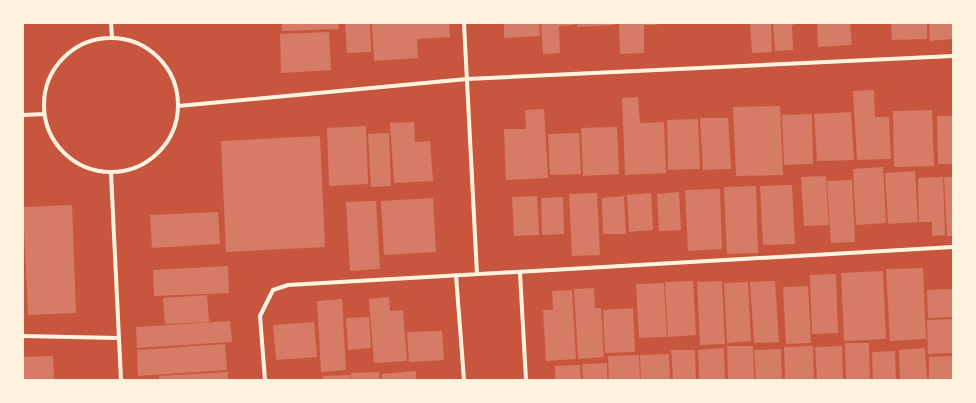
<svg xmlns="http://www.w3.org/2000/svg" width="976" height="403" font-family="Figtree,sans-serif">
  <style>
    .building { fill: #d67c66 }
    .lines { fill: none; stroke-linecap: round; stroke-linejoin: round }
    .minor { stroke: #fff3e0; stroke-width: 4 }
  </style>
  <rect width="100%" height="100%" fill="#c8553d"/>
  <path class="building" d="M282 23H338L339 29 282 31Z
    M345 23H370L371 52 347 53Z
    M372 23H449L450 37 417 39 418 58 374 61Z
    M504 23H539L540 36 504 38Z
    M541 23H575V25L559 26 560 53 543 54Z
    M577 23H615V25L577 27Z
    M619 23H657V25H644V53L620 54Z
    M750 23H771L772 52 752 53Z
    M773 23H799L792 25 793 50 775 51Z
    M817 23H850L852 45 818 47Z
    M891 23H927V39L892 40Z
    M929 23H953V39L930 41Z
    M329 32 331 70 281 73 280 34Z
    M874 90 875 117H889L891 159 857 160 853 91Z
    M638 97 640 123 664 122 666 173 625 175 622 98Z
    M780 106 783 175 736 176 733 107Z
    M544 109 548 178 506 180 504 129H526L525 110Z
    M932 110 934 166 894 167 893 111Z
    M851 112 854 160 817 161 814 114Z
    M812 114 813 164 784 165 782 115Z
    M937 116H953V164H938Z
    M700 118H728L731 169 703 170Z
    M698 119 700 169 668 170 667 120Z
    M414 122 415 142 430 141 433 181 394 183 390 123Z
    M366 126 368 184 329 186 327 128Z
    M617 127 619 174 583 176 581 128Z
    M389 133 391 186 371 187 368 134Z
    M579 133 581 174 550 175 548 134Z
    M320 136 325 247 226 252 221 141Z
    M883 167 886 223 856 225 853 169Z
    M915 171 918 222 888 224 885 173Z
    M826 176 829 225 804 226 801 177Z
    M943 177 945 235 932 236V222H919L918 178Z
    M944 177H953V236H947Z
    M852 180 855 242 831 243 827 181Z
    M792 185 795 244 763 245 760 186Z
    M756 186 758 253 727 254 724 187Z
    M720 189 722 249 688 251 685 190Z
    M679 192 681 230 659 231 657 194Z
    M597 193 600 255 572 256 569 194Z
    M651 193 653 230 629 232 627 195Z
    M537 196 539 235 514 236 512 197Z
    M624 196 626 234H603L602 198Z
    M563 197 564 234 542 235 541 198Z
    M433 198 436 252 384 255 381 201Z
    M376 201 380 269 350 271 346 202Z
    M72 205 76 313 28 315 23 207Z
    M218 212 220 244 152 248 150 215Z
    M228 266 229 293 154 296 153 270Z
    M923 268 926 339 890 341 886 269Z
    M883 271 886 339 844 341 841 273Z
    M836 274 838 333 812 334 810 275Z
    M693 281 696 335 668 337 665 282Z
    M722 281 725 344 700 345 697 282Z
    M775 281 779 342 754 343 750 282Z
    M748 282 751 341 727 343 724 283Z
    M664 283 667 337 639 338 636 284Z
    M808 286 811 343 786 344 783 287Z
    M594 288 595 308H601L604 357 578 359 574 289Z
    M953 289V317L928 318 927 290Z
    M572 290 576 359 546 361 543 310H553L552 291Z
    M207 295 209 322 165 324 163 298Z
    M389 297 390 311 403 310 407 361 374 363 369 299Z
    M342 299 346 370 321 372 317 301Z
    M633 308 635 352 605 353 603 310Z
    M369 317 371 348 348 350 346 318Z
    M953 319V353L928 354 927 320Z
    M230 321 232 342 137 348 136 327Z
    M314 322 317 357 276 360 273 325Z
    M442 331 444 360 409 362 407 332Z
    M845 343H869L870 380H846Z
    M225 344 227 370 138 376 137 350Z
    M727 346H753L754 380H728Z
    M813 346 814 380H785L784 347Z
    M842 346 843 380H817L815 347Z
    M724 348 725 380H699L698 350Z
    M925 348 927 380H900L899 350Z
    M781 349 782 380H756L754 350Z
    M671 350H695L696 380H673Z
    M895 351 896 380H873L872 352Z
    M669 354 670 380H641L640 355Z
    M639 355 640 380H609L608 356Z
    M53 356 54 380H23V357Z
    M953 356V380H929V357Z
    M607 363V380H583L582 364Z
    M580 365 581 380H555V366Z
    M416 371V380H382V374Z
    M228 372V380H159V376Z
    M379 372 380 380H351V373Z
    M350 375V380H323V376Z"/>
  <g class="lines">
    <path class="minor" d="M111 23 112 37
      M464 23 477 274
      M44 105a67 67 0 1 1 134 0a67 67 0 1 1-134 0Z
      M178 106 467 79 953 56
      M23 115 44 114
      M111 173 121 380
      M520 273 526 380
      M456 275 464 380
      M23 336 118 338
      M265 380 260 316 273 290 288 285 953 247"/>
  </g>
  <rect width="976" height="403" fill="none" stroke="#fff3e0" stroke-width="48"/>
</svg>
